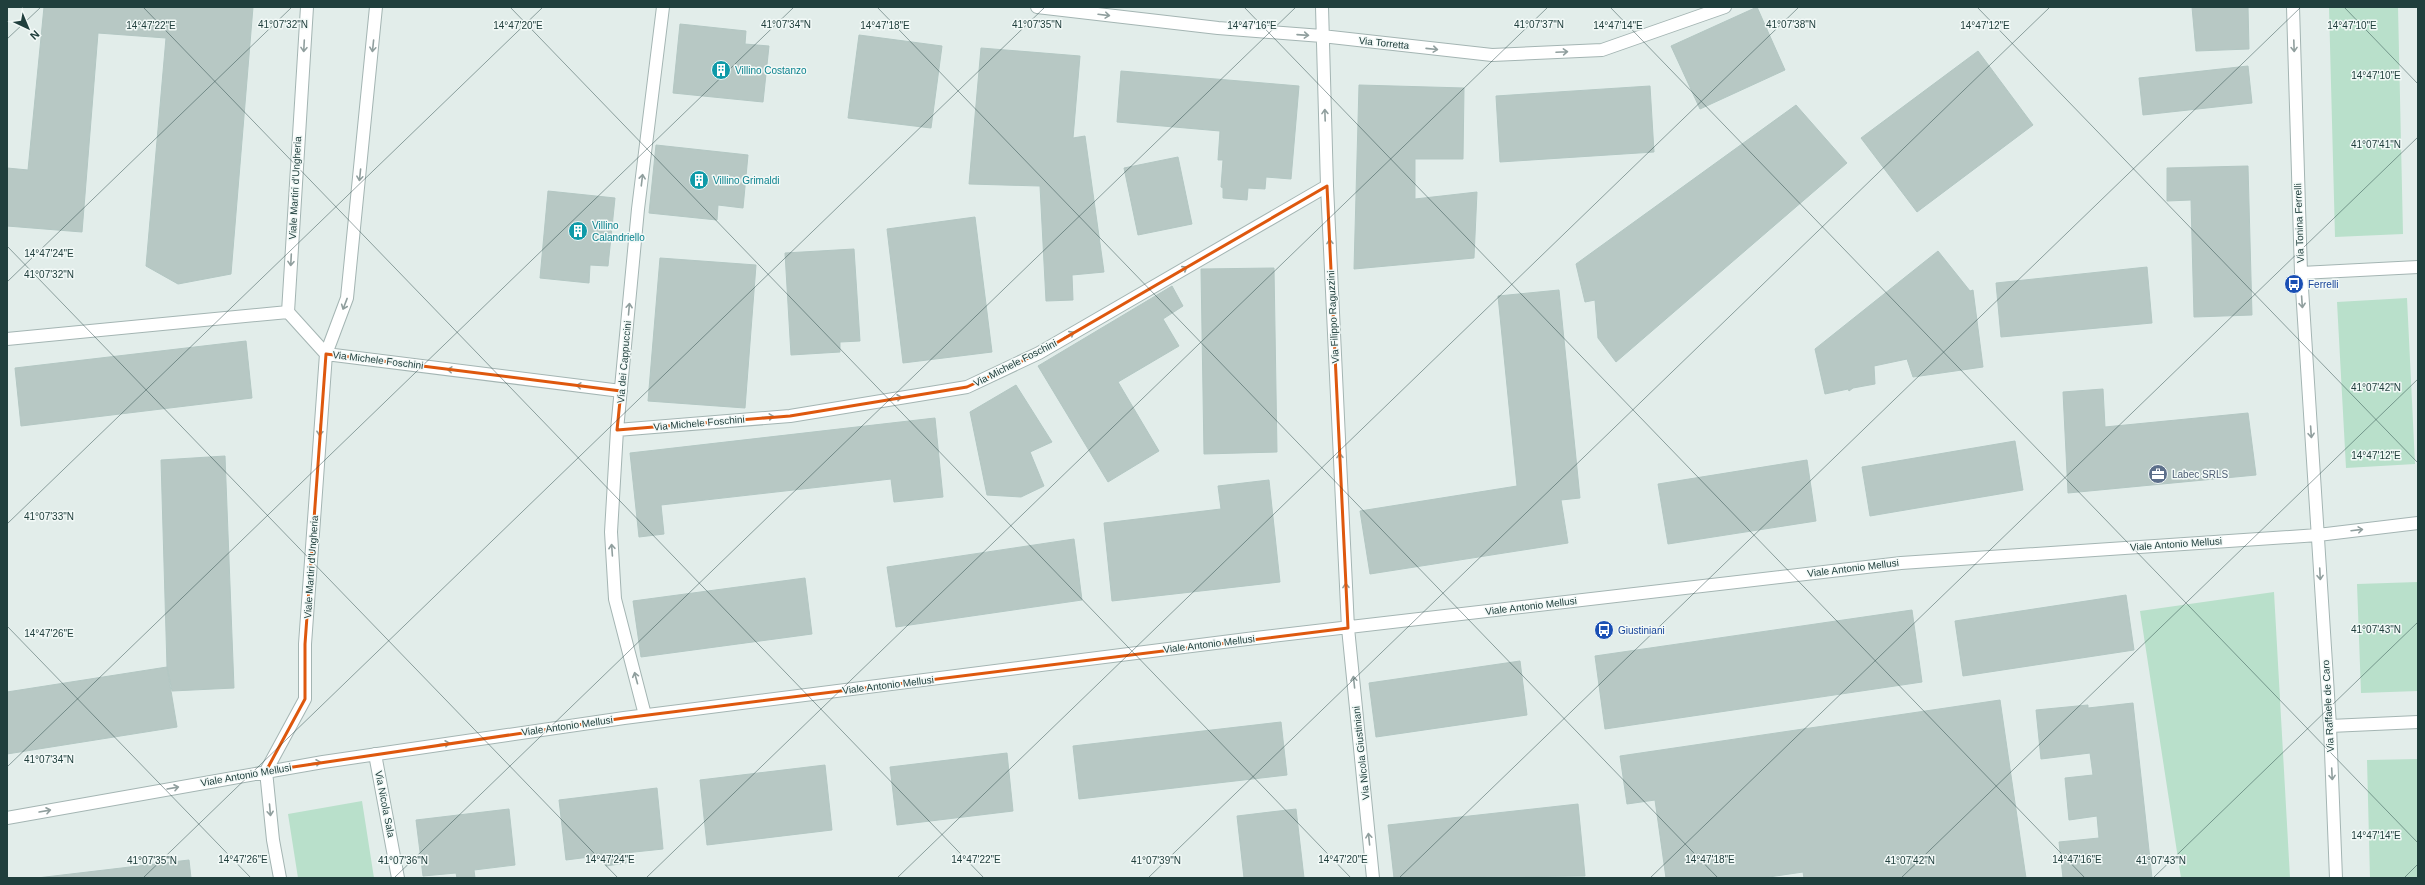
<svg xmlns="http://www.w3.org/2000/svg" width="2425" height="885" font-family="Arial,sans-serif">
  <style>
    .green { fill: #b9e0cb }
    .building { fill: #b7c8c4; stroke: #b3c7c3 }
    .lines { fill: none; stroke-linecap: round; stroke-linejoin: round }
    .minor-casing { stroke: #a4b5b3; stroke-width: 14 }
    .minor { stroke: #fff; stroke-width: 12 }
    .oneway { stroke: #909f9e }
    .marked { fill: none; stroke: #de580e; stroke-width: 3; stroke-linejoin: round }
    .ticks { fill: none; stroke: #203f3d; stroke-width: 1; stroke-opacity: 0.45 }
    .labels { text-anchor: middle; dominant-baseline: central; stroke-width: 3; stroke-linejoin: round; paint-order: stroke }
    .street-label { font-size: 10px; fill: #203f3d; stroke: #f2f9f7 }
    .culture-label { font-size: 10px; fill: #0d838f; stroke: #f2f9f7; text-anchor: start }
    .transit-label { font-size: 10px; fill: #164399; stroke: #f2f9f7; text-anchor: start }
    .service-label { font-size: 10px; fill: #4e5e75; stroke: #f2f9f7; text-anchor: start }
    .ticks-label { font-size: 10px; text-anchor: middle; fill: #203f3d; stroke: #f2f9f7; stroke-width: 3; stroke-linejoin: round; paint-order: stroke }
  </style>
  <rect width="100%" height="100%" fill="#e2edea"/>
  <path class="green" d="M2329 7H2398L2403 234 2335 237Z
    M2407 298 2415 464 2346 468 2337 302Z
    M2418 582V691L2361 693 2357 584Z
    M2274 592 2290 878H2181L2140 611Z
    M2418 759V878H2370L2367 760Z
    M362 801 374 878H298L288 814Z"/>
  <path class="building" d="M44 7H253L231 274 178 284 146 266 166 38 98 33 82 232 7 226V168L28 170Z
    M1757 7 1785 70 1700 109 1671 46Z
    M2192 7H2248L2249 49 2196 51Z
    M680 24 746 31 745 44 769 46 763 102 673 93Z
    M859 35 942 46 931 128 848 118Z
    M981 48 1080 56 1073 138 1085 136 1104 272 1072 275 1073 300 1046 301 1040 186 969 184Z
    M1978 51 2033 125 1917 212 1861 138Z
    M2248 66 2252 103 2143 115 2139 78Z
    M1121 71 1299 86 1291 179 1266 177 1265 189 1248 188 1247 200 1223 198V188L1221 187 1223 160H1218L1220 131 1117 122Z
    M1359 85 1464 88 1463 159H1415V199L1477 192 1474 258 1354 269Z
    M1650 86 1654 152 1500 162 1496 96Z
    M1796 105 1847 163 1616 362 1598 338 1595 300 1585 302 1576 264Z
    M656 145 748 155 743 208 718 205 717 220 649 213Z
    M1178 157 1192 224 1138 235 1124 168Z
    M2248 166 2252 315 2194 317 2191 200 2167 201V168Z
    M548 191 615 198 608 266 590 265 589 283 540 278Z
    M975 217 992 352 903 363 887 229Z
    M854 249 860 341 840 342V352L791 355 785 253Z
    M1938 251 1970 291 1973 290 1983 367 1913 377 1907 359 1874 366 1875 384 1853 388 1849 391 1848 389 1825 394 1815 349Z
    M660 258 756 265 745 408 648 401Z
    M2147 267 2152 323 2001 337 1996 283Z
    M1274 268 1277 452 1204 454 1201 269Z
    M1172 286 1183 306 1163 319 1179 346 1118 382 1159 451 1108 482 1038 366Z
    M1559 290 1580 498 1561 500 1568 543 1370 574 1360 511 1517 486 1498 296Z
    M246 341 252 398 21 426 15 368Z
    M1016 385 1052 442 1030 452 1044 486 1021 497 987 495 970 412Z
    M2103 389 2105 427 2248 413 2256 475 2068 493 2063 392Z
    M935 418 943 497 894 502 891 479 661 505 664 534 639 537 630 453Z
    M2015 441 2023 490 1870 516 1862 467Z
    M225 456 234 688 172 691 167 667 161 460Z
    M1807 460 1816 521 1668 544 1658 484Z
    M1269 480 1280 582 1112 601 1104 523 1221 509 1218 486Z
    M1074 539 1082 600 896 627 887 567Z
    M805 578 812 634 641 657 633 601Z
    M2126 595 2134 650 1963 676 1955 621Z
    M1912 610 1922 682 1605 729 1595 656Z
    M1520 661 1527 715 1376 737 1369 683Z
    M167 667 177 727 7 754V692Z
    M2000 700 2026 878H1804L1803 872 1762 878H1666L1655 800 1627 804 1620 756Z
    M2133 703 2152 878H2063L2059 842 2099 838 2097 816 2069 820 2065 778 2093 775 2090 753 2041 759 2036 710 2088 705V708Z
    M1281 722 1287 775 1079 799 1073 746Z
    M1007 753 1013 811 897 825 890 767Z
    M825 765 832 830 707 845 700 780Z
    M657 788 663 849 625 853 626 863 606 866 605 855 566 860 559 800Z
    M1578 804 1585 876 1394 878 1388 825Z
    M509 809 515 865 474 870 475 878H457L456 873 423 876 416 820Z
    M1296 809 1304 878H1244L1237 816Z
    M189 860 191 878H37Z"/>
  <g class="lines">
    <defs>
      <path id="minor" d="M307 7 288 312 326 354 621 391
        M1037 7 1218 28 1322 36 1492 55 1602 50 1725 7
        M1322 7 1327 186 1348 628 1373 878
        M2293 7 2301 273 2330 726 2336 878
        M2301 273 2418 267
        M7 339 288 312
        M617 430 790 416 967 387 1039 353 1327 186
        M645 715 615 599 611 532 617 430 638 209 663 7
        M2330 726 2418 722
        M375 754 398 878
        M7 818 323 762 624 718 1247 639 1901 563 2318 535 2418 523
        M280 878 273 840 266 771 305 699V644L326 354 347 298 376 7"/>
    </defs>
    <use href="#minor" class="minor-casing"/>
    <use href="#minor" class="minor"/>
  </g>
  <defs><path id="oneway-shaft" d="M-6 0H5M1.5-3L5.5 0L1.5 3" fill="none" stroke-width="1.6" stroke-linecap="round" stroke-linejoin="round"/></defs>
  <g class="oneway">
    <use href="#oneway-shaft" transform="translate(1104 15) rotate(7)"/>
    <use href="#oneway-shaft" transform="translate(1303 35) rotate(4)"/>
    <use href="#oneway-shaft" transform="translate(304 46) rotate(93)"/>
    <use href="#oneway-shaft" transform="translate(373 46) rotate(96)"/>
    <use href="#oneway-shaft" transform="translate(2294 46) rotate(88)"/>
    <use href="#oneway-shaft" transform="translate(1432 49) rotate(6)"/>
    <use href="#oneway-shaft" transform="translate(1562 52) rotate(-3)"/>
    <use href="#oneway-shaft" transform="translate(1325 115) rotate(-92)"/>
    <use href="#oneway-shaft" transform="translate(360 175) rotate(96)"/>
    <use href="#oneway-shaft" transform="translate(642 180) rotate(-83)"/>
    <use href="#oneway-shaft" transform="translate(1330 245) rotate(-93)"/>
    <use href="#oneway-shaft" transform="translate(291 260) rotate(93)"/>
    <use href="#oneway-shaft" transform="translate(1182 270) rotate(-30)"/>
    <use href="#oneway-shaft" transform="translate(2302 302) rotate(86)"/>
    <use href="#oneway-shaft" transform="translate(345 304) rotate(111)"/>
    <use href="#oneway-shaft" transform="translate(629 309) rotate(-85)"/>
    <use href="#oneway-shaft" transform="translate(1069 335) rotate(-30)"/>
    <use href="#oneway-shaft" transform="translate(453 370) rotate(-173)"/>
    <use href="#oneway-shaft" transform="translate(582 386) rotate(-173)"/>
    <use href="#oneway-shaft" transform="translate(896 398) rotate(-9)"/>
    <use href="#oneway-shaft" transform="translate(768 417) rotate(-5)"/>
    <use href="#oneway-shaft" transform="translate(320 430) rotate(94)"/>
    <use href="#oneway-shaft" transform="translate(2311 432) rotate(86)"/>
    <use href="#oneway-shaft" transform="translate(1340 459) rotate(-93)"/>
    <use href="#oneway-shaft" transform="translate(2357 530) rotate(-7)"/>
    <use href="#oneway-shaft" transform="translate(612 550) rotate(-94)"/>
    <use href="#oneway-shaft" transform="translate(2320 574) rotate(87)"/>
    <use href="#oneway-shaft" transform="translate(1346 589) rotate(-93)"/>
    <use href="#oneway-shaft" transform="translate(636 678) rotate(-105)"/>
    <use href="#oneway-shaft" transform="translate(1354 682) rotate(-96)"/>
    <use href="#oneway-shaft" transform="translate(444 744) rotate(-8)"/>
    <use href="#oneway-shaft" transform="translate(315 763) rotate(-9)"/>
    <use href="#oneway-shaft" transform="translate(2332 774) rotate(87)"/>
    <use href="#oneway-shaft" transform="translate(173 788) rotate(-10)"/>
    <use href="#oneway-shaft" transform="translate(270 810) rotate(85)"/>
    <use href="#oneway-shaft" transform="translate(45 811) rotate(-10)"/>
    <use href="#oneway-shaft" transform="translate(1369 839) rotate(-96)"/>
  </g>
  <path class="marked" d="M1327 186 1348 628 624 718 266 771 305 699V644L326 354 621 391 617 430 790 416 967 387 1039 353Z"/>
  <path class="ticks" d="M143 7 984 878M510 7 1351 878M877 7 1718 878M1244 7 2085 878M1610 7 2418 843M1977 7 2418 463M2344 7 2418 84M7 39 41 7M7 246 618 878M7 282 292 7M7 524 543 7M7 626 251 878M7 767 794 7M143 878 1045 7M394 878 1296 7M646 878 1548 7M897 878 1799 7M1148 878 2050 7M1399 878 2301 7M1650 878 2418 137M1901 878 2418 379M2153 878 2418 622M2404 878 2418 864"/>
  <defs>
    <symbol id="building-disc" viewBox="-11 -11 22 22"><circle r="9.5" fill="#0f9aa8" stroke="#f2f9f7"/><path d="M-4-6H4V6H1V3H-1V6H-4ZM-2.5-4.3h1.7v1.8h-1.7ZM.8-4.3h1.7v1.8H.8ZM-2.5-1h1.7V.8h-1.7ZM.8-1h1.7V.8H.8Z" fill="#fff"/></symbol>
    <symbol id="bus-disc" viewBox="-11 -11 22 22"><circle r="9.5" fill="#1a4fb4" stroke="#f2f9f7"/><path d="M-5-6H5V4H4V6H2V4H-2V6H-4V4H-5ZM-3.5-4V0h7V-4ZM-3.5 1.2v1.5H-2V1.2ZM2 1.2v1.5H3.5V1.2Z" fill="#fff"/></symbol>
    <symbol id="office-disc" viewBox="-11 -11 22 22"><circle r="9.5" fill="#5c6f8a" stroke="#f2f9f7"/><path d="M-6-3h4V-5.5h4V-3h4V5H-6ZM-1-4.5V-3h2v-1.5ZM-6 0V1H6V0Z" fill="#fff"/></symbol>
  </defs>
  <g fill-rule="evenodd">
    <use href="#building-disc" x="710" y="59" width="22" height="22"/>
    <use href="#building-disc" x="688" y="169" width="22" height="22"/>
    <use href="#building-disc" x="567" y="220" width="22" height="22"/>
    <use href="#bus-disc" x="2283" y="273" width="22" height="22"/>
    <use href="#office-disc" x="2147" y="463" width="22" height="22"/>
    <use href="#bus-disc" x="1593" y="619" width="22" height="22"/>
  </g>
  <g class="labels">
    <g class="street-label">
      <text transform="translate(1384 43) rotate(6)">Via Torretta</text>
      <text transform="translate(295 188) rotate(-87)">Viale Martiri d'Ungheria</text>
      <text transform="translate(2299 223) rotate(-92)">Via Tonina Ferrelli</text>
      <text transform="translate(1333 317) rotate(-93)">Via Filippo Raguzzini</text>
      <text transform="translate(378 360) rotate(7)">Via Michele Foschini</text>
      <text transform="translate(624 362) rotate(-85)">Via dei Cappuccini</text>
      <text transform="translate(1015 363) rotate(-27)">Via Michele Foschini</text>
      <text transform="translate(699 423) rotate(-5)">Via Michele Foschini</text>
      <text transform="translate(2176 544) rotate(-4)">Viale Antonio Mellusi</text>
      <text transform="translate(311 567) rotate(-86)">Viale Martiri d'Ungheria</text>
      <text transform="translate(1853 568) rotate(-7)">Viale Antonio Mellusi</text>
      <text transform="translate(1531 606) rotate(-7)">Viale Antonio Mellusi</text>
      <text transform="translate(1209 644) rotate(-7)">Viale Antonio Mellusi</text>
      <text transform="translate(888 685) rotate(-7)">Viale Antonio Mellusi</text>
      <text transform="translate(2328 706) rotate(-93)">Via Raffaele de Caro</text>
      <text transform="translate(567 726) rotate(-8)">Viale Antonio Mellusi</text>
      <text transform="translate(1361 753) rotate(-96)">Via Nicola Giustiniani</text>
      <text transform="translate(246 775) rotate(-10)">Viale Antonio Mellusi</text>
      <text transform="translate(385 804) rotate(79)">Via Nicola Sala</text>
    </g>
    <g class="culture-label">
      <text x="735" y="70">Villino Costanzo</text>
      <text x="713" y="180">Villino Grimaldi</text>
      <text x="592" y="225">Villino<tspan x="592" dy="12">Calandriello</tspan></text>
    </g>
    <g class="transit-label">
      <text x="2308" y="284">Ferrelli</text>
      <text x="1618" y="630">Giustiniani</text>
    </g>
    <g class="service-label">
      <text x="2172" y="474">Labec SRLS</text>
    </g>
  </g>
  <g class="ticks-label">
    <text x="283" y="28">41°07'32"N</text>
    <text x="786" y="28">41°07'34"N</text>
    <text x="1037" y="28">41°07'35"N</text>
    <text x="1539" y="28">41°07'37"N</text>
    <text x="1791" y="28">41°07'38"N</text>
    <text x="151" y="29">14°47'22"E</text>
    <text x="518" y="29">14°47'20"E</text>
    <text x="885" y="29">14°47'18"E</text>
    <text x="1252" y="29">14°47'16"E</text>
    <text x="1618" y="29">14°47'14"E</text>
    <text x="1985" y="29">14°47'12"E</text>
    <text x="2352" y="29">14°47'10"E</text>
    <text x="2376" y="79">14°47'10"E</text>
    <text x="2376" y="148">41°07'41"N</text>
    <text x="49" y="257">14°47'24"E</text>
    <text x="49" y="278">41°07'32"N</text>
    <text x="2376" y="391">41°07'42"N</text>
    <text x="2376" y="459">14°47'12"E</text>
    <text x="49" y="520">41°07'33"N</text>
    <text x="2376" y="633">41°07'43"N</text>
    <text x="49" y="637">14°47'26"E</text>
    <text x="49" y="763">41°07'34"N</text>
    <text x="2376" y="839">14°47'14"E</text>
    <text x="243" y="863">14°47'26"E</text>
    <text x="610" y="863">14°47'24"E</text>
    <text x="976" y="863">14°47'22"E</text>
    <text x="1343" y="863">14°47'20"E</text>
    <text x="1710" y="863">14°47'18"E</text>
    <text x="2077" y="863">14°47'16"E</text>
    <text x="152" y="864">41°07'35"N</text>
    <text x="403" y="864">41°07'36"N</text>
    <text x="1156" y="864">41°07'39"N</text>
    <text x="1910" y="864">41°07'42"N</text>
    <text x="2161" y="864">41°07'43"N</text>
  </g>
  <rect width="2425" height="885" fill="none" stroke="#203f3d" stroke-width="16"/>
  <g transform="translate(28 28) rotate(136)" stroke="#f2f9f7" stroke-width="3" paint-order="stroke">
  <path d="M0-3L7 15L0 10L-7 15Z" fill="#203f3d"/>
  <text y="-6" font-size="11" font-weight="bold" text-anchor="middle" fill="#203f3d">N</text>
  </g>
</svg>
